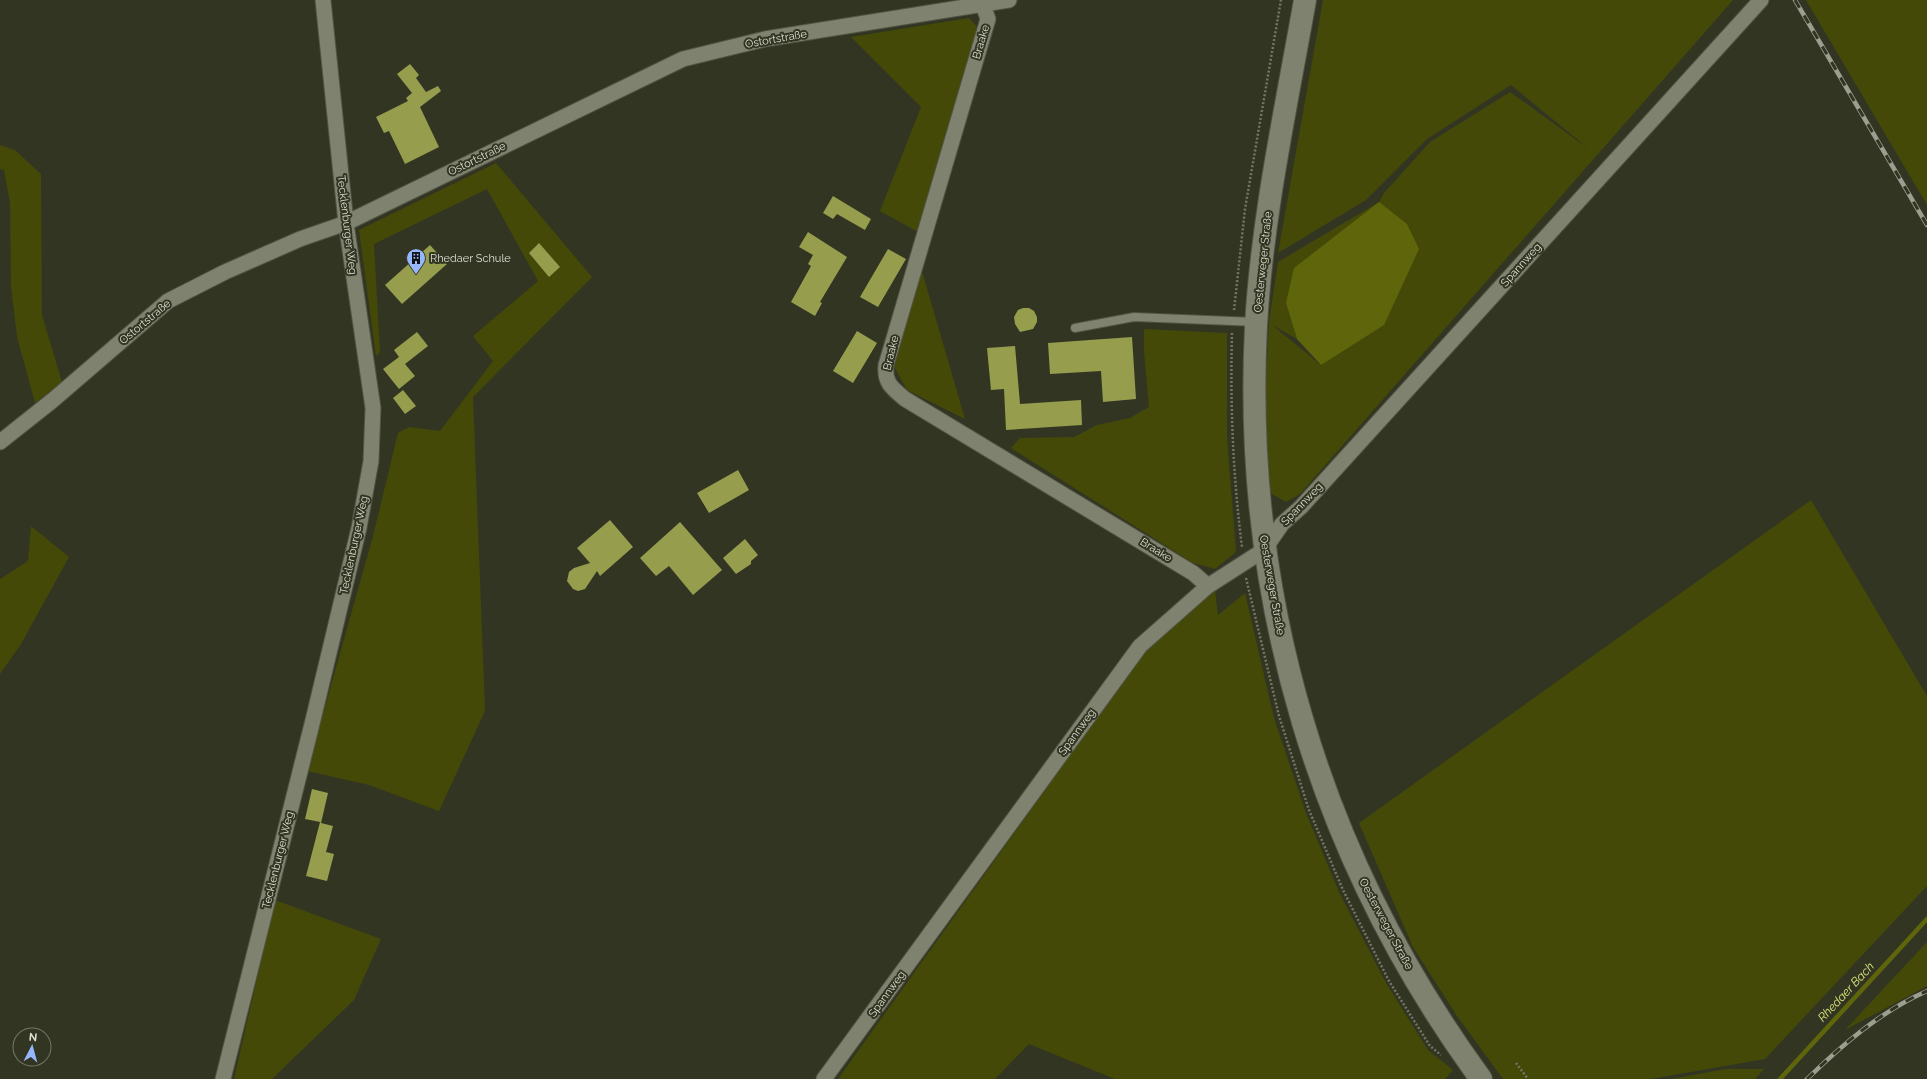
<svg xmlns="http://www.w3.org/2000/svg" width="1927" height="1079" font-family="Raleway,sans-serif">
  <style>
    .green { fill: #444908; fill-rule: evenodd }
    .water { fill: #5f650a }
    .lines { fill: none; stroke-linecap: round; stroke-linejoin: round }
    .stream { stroke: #5f650a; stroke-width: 4.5 }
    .building { fill: #969e4e }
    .lane-casing { stroke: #515343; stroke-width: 10 }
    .street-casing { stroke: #515343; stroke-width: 17 }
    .secondary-casing { stroke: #515343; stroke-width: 24 }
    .path { stroke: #747666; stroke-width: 2.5; stroke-dasharray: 2 2; stroke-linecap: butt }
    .lane { stroke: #7f826e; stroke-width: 8 }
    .street { stroke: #7f826e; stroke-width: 15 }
    .secondary { stroke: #7f826e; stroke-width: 22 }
    .rail-casing { stroke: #9c9e90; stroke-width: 4.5 }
    .rail { stroke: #333523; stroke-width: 3; stroke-dasharray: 9; stroke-linecap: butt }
    .labels { text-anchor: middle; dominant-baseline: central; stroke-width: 4; stroke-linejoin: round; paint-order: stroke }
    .street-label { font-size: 11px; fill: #dddfd3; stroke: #333523 }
    .poi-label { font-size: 11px; fill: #dddfd3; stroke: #333523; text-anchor: start }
    .water-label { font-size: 12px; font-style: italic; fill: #dce679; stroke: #333523 }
  </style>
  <rect width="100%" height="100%" fill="#333523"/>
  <path class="green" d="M1323 0H1733L1300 494 1286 502 1270 493 1265 400 1269 322 1278 262 1379 202 1384 193 1430 142 1510 92 1589 149 1511 85 1427 139 1366 200 1278 253ZM1286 303 1321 365 1272 325 1297 339Z
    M1806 0H1927V205Z
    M969 18 979 29 918 232 880 211 921 107 851 37Z
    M0 145 15 150 41 174 42 315 62 382 35 403 17 337 11 286 10 203 4 170 0 169Z
    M496 163 592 277 473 397 485 711 439 811 369 785 307 771 373 536 398 433 409 427 440 431 493 361 473 336 538 281 487 189 374 244 380 352 376 356 359 230Z
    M921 268 965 419 907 390 892 363Z
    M1144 329 1227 333V437L1236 552 1215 569 1193 563 1011 448 1020 438 1074 437 1097 425 1130 418 1149 407 1144 352Z
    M1811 500 1927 696V886L1765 1059 1651 1079H1503L1457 1016 1413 947 1359 823Z
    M31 526 69 557 21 644 0 674V579L28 561Z
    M1215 591 1218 615 1245 593 1274 718 1306 813 1339 892 1386 983 1428 1050 1453 1070 1445 1079H1115L1029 1044 995 1079H838L1146 649Z
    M275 900 381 939 354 1000 272 1079H234Z
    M1927 942V986L1845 1030Z
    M1725 1069H1764L1755 1079H1671Z"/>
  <path class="water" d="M1379 202 1407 224 1419 249 1384 325 1321 365 1297 339 1286 303 1294 268Z"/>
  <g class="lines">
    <path class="stream" d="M1780 1079 1927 919"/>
  </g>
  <path class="building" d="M410 64 419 75 416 78 426 92 438 86 441 91 420 107 439 147 405 164 389 131 384 133 376 117 408 101 406 98 412 93 397 74Z
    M833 196 871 219 865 230 837 214 833 219 823 213Z
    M808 232 847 257 820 302 822 303 815 316 791 302 811 266 808 264 813 255 799 247Z
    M539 243 560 267 549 277 529 253Z
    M430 245 447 264 402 304 385 285Z
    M888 249 906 259 878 307 860 297Z
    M1023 308H1029L1034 311 1037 317V322L1033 329 1020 332 1015 324 1014 317 1018 310Z
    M857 331 877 343 853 383 833 371Z
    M417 332 428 346 405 364 415 376 399 389 383 369 399 357 394 350Z
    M1132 337 1136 399 1103 402 1101 371 1050 374 1048 343Z
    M1015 346 1020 404 1081 400 1082 425 1006 430 1004 389 991 390 987 348Z
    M403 390 416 406 405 414 393 398Z
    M738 470 749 490 709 513 697 493Z
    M610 520 633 547 600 576 597 571 585 589 578 591 573 589 567 581 569 572 574 568 590 563 577 548Z
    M680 522 722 570 693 595 669 566 656 576 640 558Z
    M745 539 758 555 751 561V564L736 574 723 558Z
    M312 789 328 793 321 823 333 826 326 852 334 854 327 881 306 876 320 822 305 819Z"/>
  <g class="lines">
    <defs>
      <path id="lane" d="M1075 328 1134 317 1256 322"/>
      <path id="street" d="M983 5 988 19 886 365C884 383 892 388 905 399L1193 573 1208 586
        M0 442 53 400 168 301 225 272 300 239 346 223 683 59 765 39 1009 0
        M223 1079 313 720 359 528 371 461 373 408 346 223 323 0
        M824 1079 1140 646 1208 586 1264 550 1282 524 1301 507 1761 0"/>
      <path id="secondary" d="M1305 0C1286 108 1262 217 1256 326 1242 598 1320 859 1481 1079"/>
    </defs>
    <use href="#lane" class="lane-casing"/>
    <use href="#street" class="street-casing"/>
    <use href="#secondary" class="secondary-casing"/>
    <path class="path" d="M1234 310 1245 209 1281 0
      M1232 333C1230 404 1233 476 1242 547
      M1246 578 1279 716 1309 810 1343 890 1389 981 1430 1046 1441 1055
      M1516 1063 1528 1079"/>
    <use href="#lane" class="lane"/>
    <use href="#street" class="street"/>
    <use href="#secondary" class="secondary"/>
    <defs>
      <path id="rail" d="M1795 0 1927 225
        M1807 1079C1842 1045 1881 1011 1927 991"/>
    </defs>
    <use href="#rail" class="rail-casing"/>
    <use href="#rail" class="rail"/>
  </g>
  <defs>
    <symbol id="building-pin" viewBox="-11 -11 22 30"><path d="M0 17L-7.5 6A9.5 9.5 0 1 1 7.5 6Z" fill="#94b7fd" stroke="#333523"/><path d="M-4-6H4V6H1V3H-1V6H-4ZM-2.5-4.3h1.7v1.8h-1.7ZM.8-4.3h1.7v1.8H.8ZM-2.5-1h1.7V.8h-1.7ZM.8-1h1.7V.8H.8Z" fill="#111"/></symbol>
  </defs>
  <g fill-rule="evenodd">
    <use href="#building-pin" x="405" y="247" width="22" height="30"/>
  </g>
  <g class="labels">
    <g class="street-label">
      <text transform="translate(776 39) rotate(-10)">Ostortstraße</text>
      <text transform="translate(981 42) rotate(-74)">Braake</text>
      <text transform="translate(477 159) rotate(-26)">Ostortstraße</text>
      <text transform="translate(347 225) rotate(83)">Tecklenburger Weg</text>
      <text transform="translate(1263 262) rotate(-84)">Oesterweger Straße</text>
      <text transform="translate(1521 265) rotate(-48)">Spannweg</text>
      <text transform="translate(145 322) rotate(-40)">Ostortstraße</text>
      <text transform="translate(891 353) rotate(-76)">Braake</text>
      <text transform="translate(1302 504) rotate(-46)">Spannweg</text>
      <text transform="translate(354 545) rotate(-78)">Tecklenburger Weg</text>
      <text transform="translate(1156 550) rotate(32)">Braake</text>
      <text transform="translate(1272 585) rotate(80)">Oesterweger Straße</text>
      <text transform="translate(1077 732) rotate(-54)">Spannweg</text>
      <text transform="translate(278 860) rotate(-76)">Tecklenburger Weg</text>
      <text transform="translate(1386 924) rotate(62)">Oesterweger Straße</text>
      <text transform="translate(887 994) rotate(-54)">Spannweg</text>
    </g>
    <g class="poi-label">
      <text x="430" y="258">Rhedaer Schule</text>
    </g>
    <g class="water-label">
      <text transform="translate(1846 992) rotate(-47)">Rhedaer Bach</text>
    </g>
  </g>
  <g transform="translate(32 1047) rotate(6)"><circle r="19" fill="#333523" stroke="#777969"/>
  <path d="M0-3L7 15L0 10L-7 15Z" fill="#94b7fd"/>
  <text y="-6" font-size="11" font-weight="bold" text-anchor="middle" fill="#dddfd3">N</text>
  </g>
</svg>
